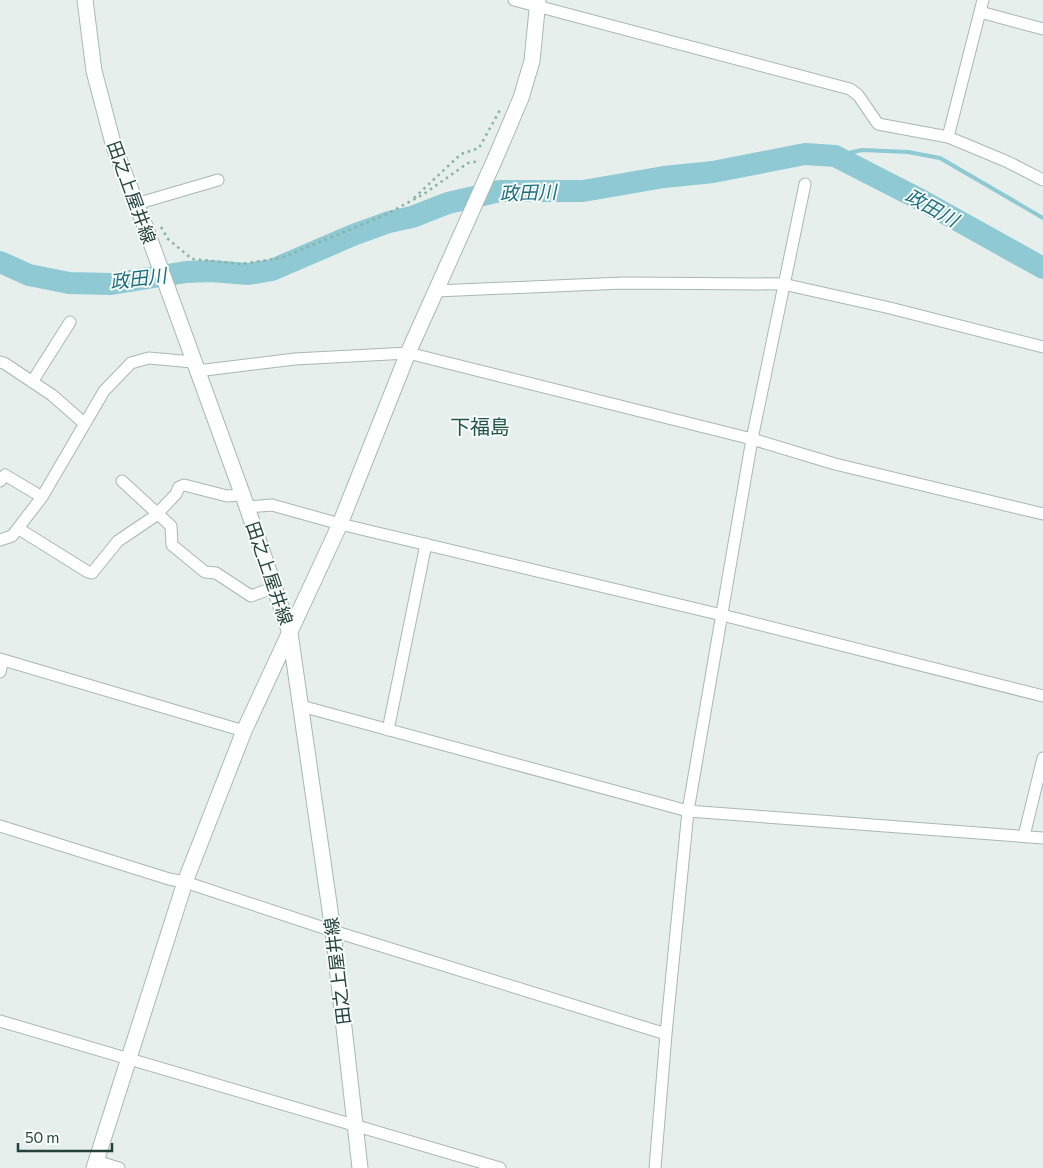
<svg xmlns="http://www.w3.org/2000/svg" width="1043" height="1168" font-family="Commissioner,'Noto Sans JP',sans-serif">
  <style>
    .lines { fill: none; stroke-linecap: round; stroke-linejoin: round }
    .stream { stroke: #8ec9d4; stroke-width: 4 }
    .river { stroke: #8ec9d4; stroke-width: 22 }
    .street-casing { stroke: #a8b8b2; stroke-width: 13 }
    .secondary-casing { stroke: #a4bbb3; stroke-width: 17 }
    .path { stroke: #86b3a5; stroke-width: 2.5; stroke-dasharray: 2.5 4; stroke-linecap: butt }
    .street { stroke: #fff; stroke-width: 11 }
    .secondary { stroke: #fff; stroke-width: 15 }
    .labels { text-anchor: middle; dominant-baseline: central; stroke-width: 4; stroke-linejoin: round; paint-order: stroke }
    .street-label { font-size: 18px; fill: #24423a; stroke: #f7fbf9 }
    .water-label { font-size: 19px; font-style: italic; fill: #1c6f80; stroke: #f7fbf9 }
    .quarter-label { font-size: 20px; fill: #1f5548; stroke: #f7fbf9 }
  </style>
  <rect width="100%" height="100%" fill="#e6efeb"/>
  <g class="lines">
    <path class="stream" d="M835 156 862 150 908 152 940 158 1043 218"/>
    <path class="river" d="M0 262 29 275 69 283 111 284 186 272 211 271 248 274 272 270 353 235 389 222 412 217 448 203 500 191H583L664 177 713 172 805 154 835 156 921 200 1043 268"/>
    <defs>
      <path id="street" d="M514 0 850 89 858 95 878 124 948 137 1008 162 1043 180
        M980 12 1043 29
        M948 137 983 0
        M136 204 218 180
        M436 291 623 283 783 284 890 308 1043 347
        M0 362 4 363 52 395 85 424
        M197 371 295 359 408 353 752 439 835 464 1043 514
        M32 382 70 322
        M0 481 5 475 42 497
        M122 481 171 526 172 545 205 572 216 573 251 596 275 587
        M247 507 272 505 340 524 722 615 1043 696
        M19 529 88 572 92 573 118 541 155 516 176 494 179 487 184 485 227 496 242 495
        M0 540 12 536 42 497 104 391 131 363 149 358 193 362
        M0 659 244 731
        M0 672 3 660
        M301 706 688 811 1043 838
        M388 730 426 544
        M0 826 169 879 185 882 333 931 666 1034
        M1024 836 1043 758
        M0 1021 500 1168
        M96 1161 119 1168
        M655 1168 666 1034 688 811 752 439 805 184"/>
      <path id="secondary" d="M85 0 94 71 114 147 145 226 247 507 290 633 333 931 360 1168
        M94 1168 185 882 244 731 340 524 408 353 495 159 521 98 532 61 538 0"/>
    </defs>
    <use href="#street" class="street-casing"/>
    <use href="#secondary" class="secondary-casing"/>
    <path class="path" d="M414 198 461 154 479 148 500 110
      M161 227 168 239 192 259 241 264 281 258 385 215 424 194 468 163 480 161"/>
    <use href="#street" class="street"/>
    <use href="#secondary" class="secondary"/>
  </g>
  <g class="labels">
    <g class="street-label">
      <text transform="translate(132 192) rotate(70)">田之上屋井線</text>
      <text transform="translate(270 573) rotate(71)">田之上屋井線</text>
      <text transform="translate(337 971) rotate(-97)">田之上屋井線</text>
    </g>
    <g class="water-label">
      <text transform="translate(528 192) rotate(-2)">政田川</text>
      <text transform="translate(932 207) rotate(29)">政田川</text>
      <text transform="translate(138 278) rotate(-7)">政田川</text>
    </g>
    <g class="quarter-label">
      <text x="480" y="426">下福島</text>
    </g>
  </g>
  <path d="M18 1143v8h94v-8" fill="none" stroke="#24423a" stroke-width="2.5"/>
  <text x="25" y="1143" font-size="15" fill="#24423a" stroke="#f7fbf9" stroke-width="4" paint-order="stroke">50 m</text>
</svg>
